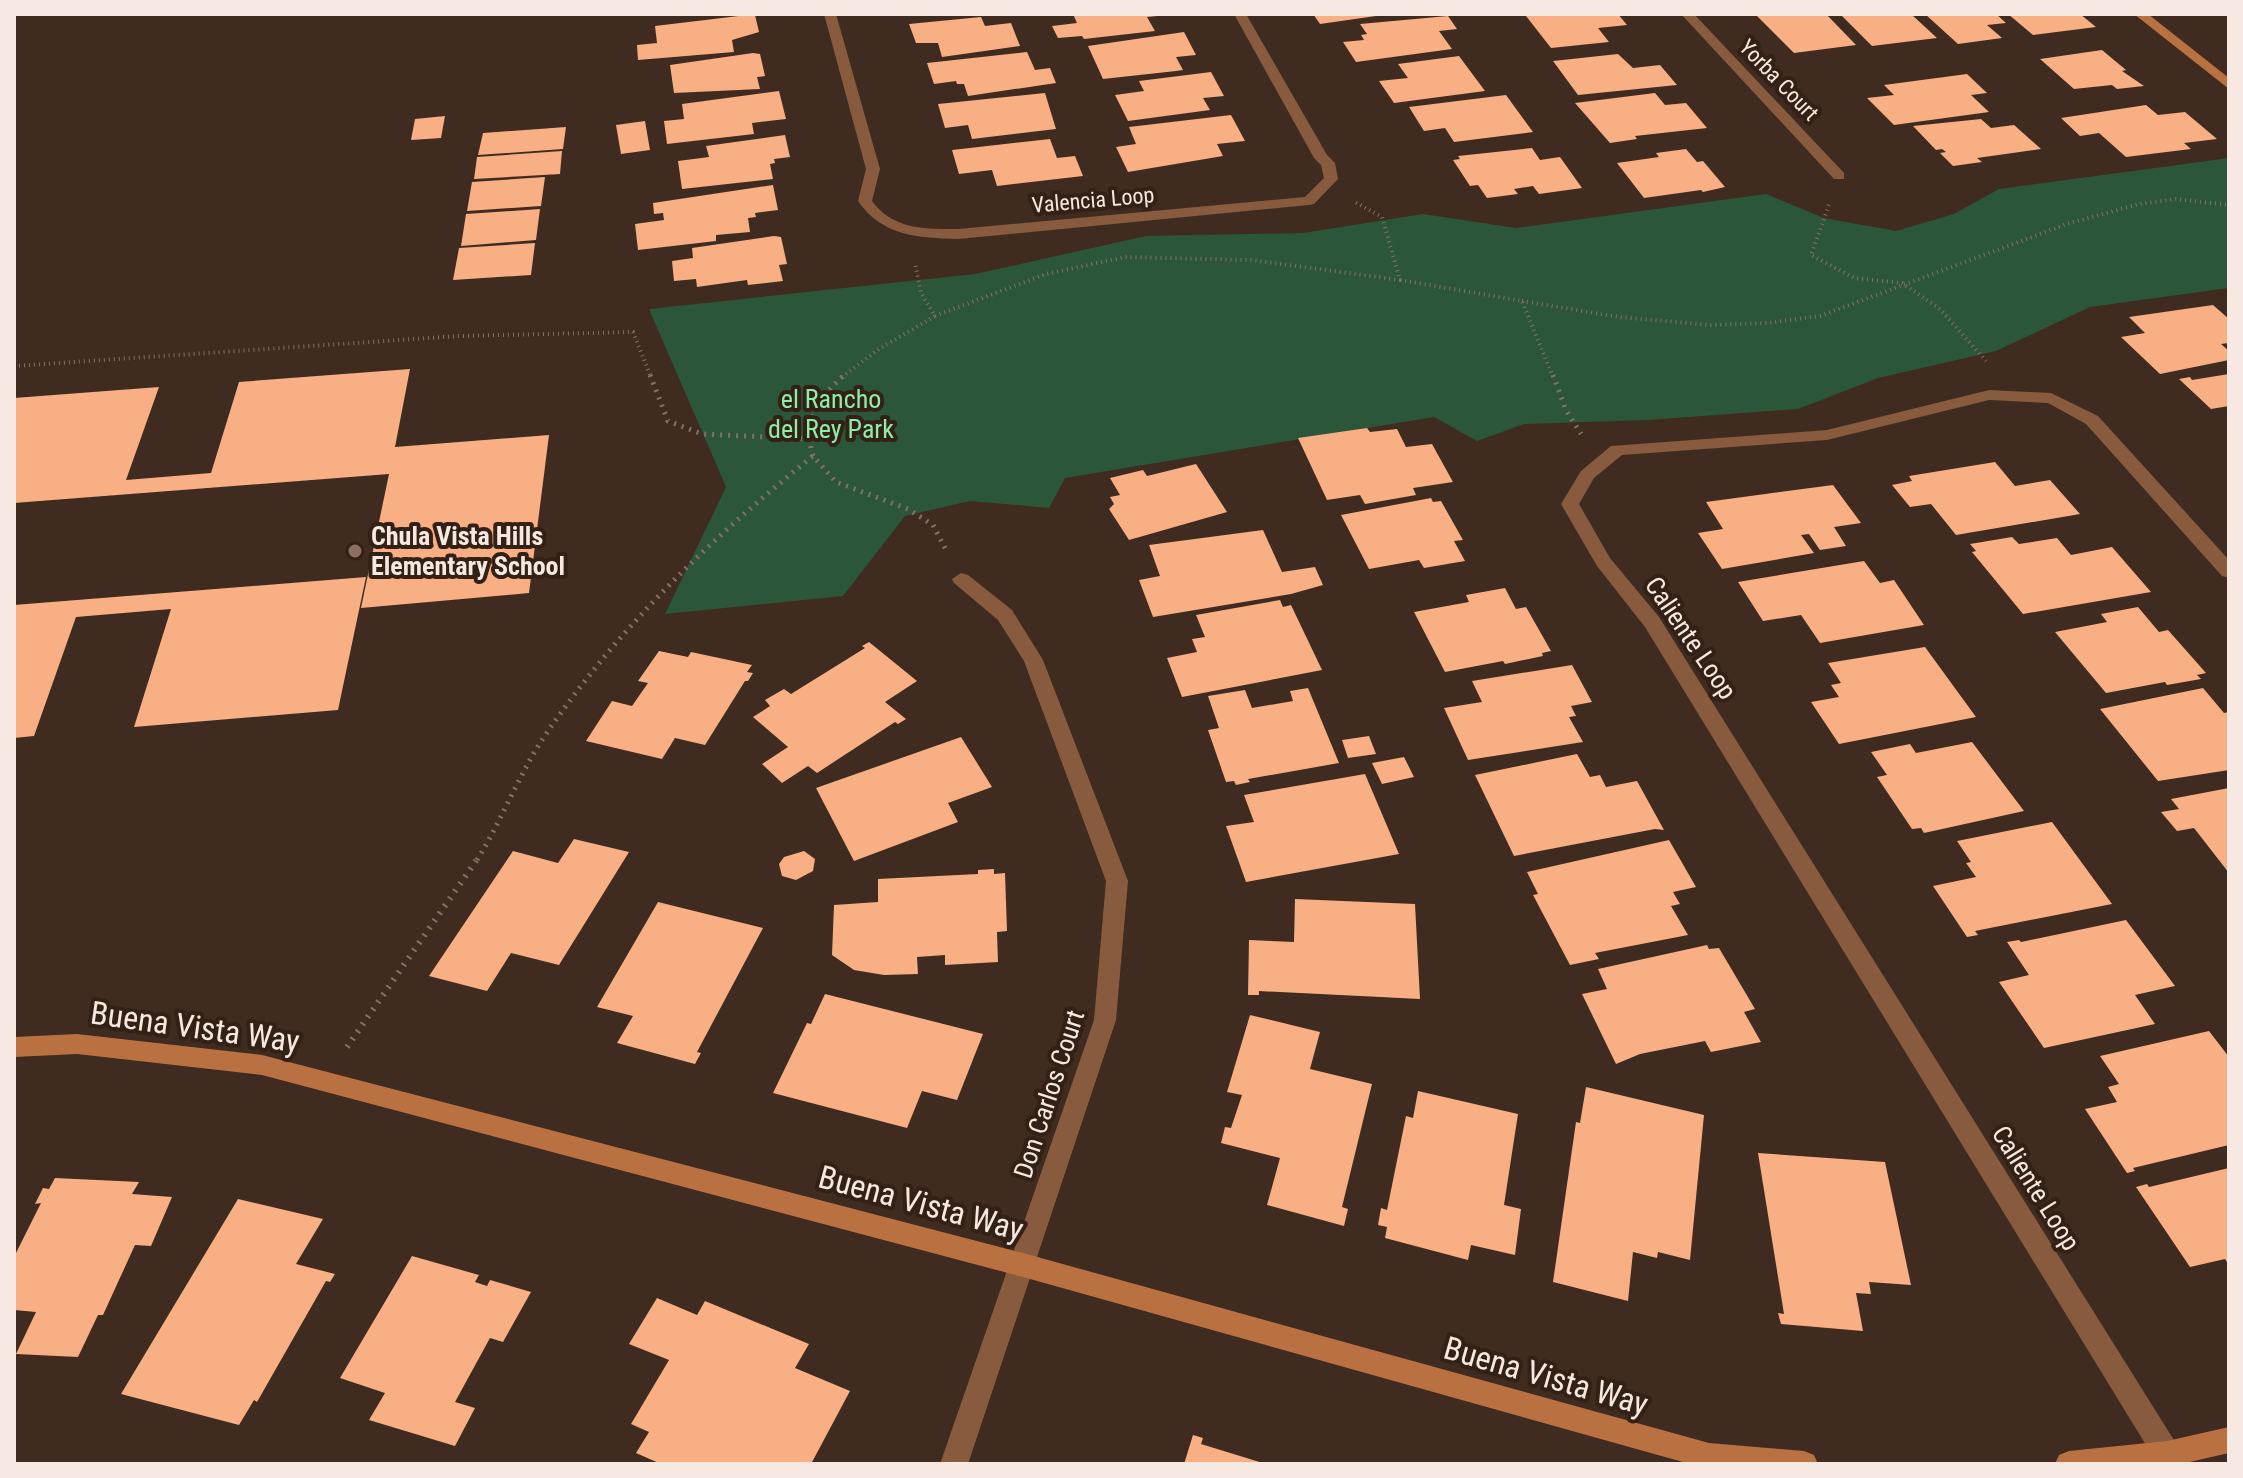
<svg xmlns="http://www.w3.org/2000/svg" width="2243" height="1478" font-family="'Roboto Condensed',sans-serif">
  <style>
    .green { fill: #2b5639 }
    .building { fill: #f8af84 }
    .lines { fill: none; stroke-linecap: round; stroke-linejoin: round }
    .path-far2 { stroke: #837167; stroke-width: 4; stroke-dasharray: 1 4; stroke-linecap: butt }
    .path-far1 { stroke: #837167; stroke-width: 5; stroke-dasharray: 2 6; stroke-linecap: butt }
    .path { stroke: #837167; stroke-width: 6; stroke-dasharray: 2 7; stroke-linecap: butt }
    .street { fill: #885b3e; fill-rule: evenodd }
    .secondary { fill: #b97142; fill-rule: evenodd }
    .education-dot { fill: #8d6e63; stroke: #342116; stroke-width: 3 }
    .labels { text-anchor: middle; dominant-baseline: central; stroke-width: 8; stroke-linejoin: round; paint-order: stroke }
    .far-street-label { font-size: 22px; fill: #f7e9e2; stroke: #342116 }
    .park-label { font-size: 26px; fill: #8ceeaa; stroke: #342116 }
    .poi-label { font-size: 26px; font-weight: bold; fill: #f7e9e2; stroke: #342116; text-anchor: start }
    .street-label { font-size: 26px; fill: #f7e9e2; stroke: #342116 }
    .near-street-label { font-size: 32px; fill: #f7e9e2; stroke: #342116 }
  </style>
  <rect width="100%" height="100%" fill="#3f2b1f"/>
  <path class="green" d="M2229 158V288L2090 307 1996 351 1878 378 1798 409 1648 420 1524 424 1477 441 1434 417 1065 478 1049 508 970 501 905 516 843 596 665 614 726 487 649 309 975 274 1146 236 1303 233 1423 214 1516 228 1766 194 1824 218 1896 231 1954 214 1999 189Z"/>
  <path class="building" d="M1073 14H1157V16L1147 17 1155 31 1084 39 1082 36 1058 38 1052 26 1077 23Z
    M1313 14H1375L1376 16 1320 24Z
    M1540 14H1618L1627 25 1598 28 1609 42 1551 48 1526 16Z
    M1826 14 1856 45 1794 53 1756 15Z
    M1840 14H1911L1937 38 1872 46Z
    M1925 14H1996L2006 23 1987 25 2002 38 1958 44Z
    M2008 14H2080L2096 27 2033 35Z
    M747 15H755L759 32 732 40 734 52 638 60 637 45 657 43 655 26Z
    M1448 16 1457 29 1439 31 1452 49 1356 62 1343 42 1364 40 1361 35 1367 34 1360 24Z
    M981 17 985 26 1011 23 1020 46 942 57 938 43H916L909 24Z
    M1184 32 1196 55 1176 57 1183 70 1176 71 1103 79 1088 46Z
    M2102 50 2126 70 2122 71 2144 86 2117 89 2112 85 2074 89 2040 59Z
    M1027 52 1035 70 1050 68 1056 83 968 96 964 84H957L956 81 934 84 927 63Z
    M753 53 760 54 765 76 757 77 760 89 674 93 670 65Z
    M1618 54 1633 68 1660 65 1677 85 1578 95 1553 61Z
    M1459 56 1485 91 1394 103 1379 81 1408 78 1398 64Z
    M1211 72 1224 96 1203 98 1210 110 1128 121 1115 95 1144 91 1139 81Z
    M1967 74 1987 93 1971 95 1989 112 1894 125 1867 98 1894 95 1884 85Z
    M779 91 786 119 752 123 754 134 667 144 664 121 684 119 682 104Z
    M1045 93 1056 129 972 139 968 125 945 128 938 104Z
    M1655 93 1665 105 1686 103 1707 128 1635 136 1637 139 1610 143 1575 103Z
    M1506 95 1533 132 1454 142 1445 128 1424 131 1409 107Z
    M2146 105 2158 115 2185 112 2217 139 2184 143 2191 149 2126 157 2099 133 2080 136 2061 118Z
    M1231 115 1245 141 1217 144 1223 156 1128 172 1116 147 1136 144 1129 127Z
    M445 116 441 138 411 140 415 119Z
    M1981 119 1991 128 2014 125 2041 149 1977 158 1982 162 1953 166 1940 153 1946 152 1942 149 1936 150 1913 126Z
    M645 121 650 150 621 154 616 125Z
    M566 127 563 149 478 155 483 133Z
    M785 135 790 157 774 159 775 163 770 164 773 179 682 189 678 161 709 157 706 146Z
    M1050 139 1057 158 1075 156 1083 176 997 186 992 170 959 174 952 150Z
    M1532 148 1540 160 1560 157 1582 188 1539 194 1533 186 1514 189 1518 194 1487 198 1478 185 1470 186 1453 160 1460 159 1458 156Z
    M1686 149 1697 162 1703 161 1725 187 1703 192 1701 190 1644 198 1617 163 1659 157 1656 153Z
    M562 151 560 174 474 179 477 157Z
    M545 177 541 206 467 211 472 182Z
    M773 185 778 210 755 213 756 217 748 218 750 232 716 235V241L638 250 635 224 664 220 663 213 654 214 653 203Z
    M540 209 536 240 461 246 466 214Z
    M774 236 781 237 787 264 779 265 783 281 748 285 747 280 697 287 696 279 674 281 672 261 693 258 692 248Z
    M535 243 531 275 453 280 459 248Z
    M2213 305 2229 319V343L2221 344 2229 351V360L2160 374 2121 337 2145 333 2129 317Z
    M410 369 395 447 549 435 529 593 361 608 389 474 14 503V398L159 387 126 480 211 473 239 382Z
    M2229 374V406L2211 409 2179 379 2190 377 2192 380Z
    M1367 428 1370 432 1397 429 1406 447 1432 444 1453 482 1413 488 1416 495 1365 504 1360 495 1327 500 1298 438Z
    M1995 462 2015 486 2050 480 2080 514 1956 535 1931 504 1910 507 1892 485 1912 481 1909 476Z
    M1196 464 1227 512 1129 540 1109 509 1114 504 1110 497 1120 495 1110 478 1143 470 1147 476Z
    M1833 485 1861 523 1834 527 1846 546 1820 550 1809 534 1801 535 1814 553 1722 569 1698 533 1723 529 1706 502Z
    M1431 498 1433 502 1441 501 1463 540 1454 541 1465 561 1424 568 1419 560 1369 569 1341 515Z
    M1263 530 1282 572 1315 567 1323 585 1291 594 1153 617 1139 580 1160 576 1149 545Z
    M2012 537 2019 544 2057 538 2071 555 2112 547 2151 592 2023 614 1972 552 1976 551 1970 544Z
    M1864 561 1880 583 1894 580 1924 625 1820 643 1801 615 1763 621 1738 582Z
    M366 577 338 710 134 727 171 609 76 617 34 736 14 738V605Z
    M1505 588 1516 609 1526 607 1551 651 1542 653 1543 656 1505 664 1503 661 1445 672 1414 612 1469 602 1466 595Z
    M1280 600 1283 607 1291 605 1322 670 1182 697 1167 658 1197 652 1192 639 1205 637 1196 615Z
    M2138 607 2159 632 2168 630 2206 673 2197 675 2201 679 2167 685 2165 682 2106 693 2055 632 2107 622 2101 614Z
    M869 642 917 681 885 702 906 719 898 724 895 722 817 773 808 766 782 783 762 764 788 747 753 717 770 706 765 700 784 689 791 694 865 648 862 646Z
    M1925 647 1976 717 1839 744 1811 702 1839 697 1831 685 1841 683 1828 663Z
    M659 651 688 657 691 652 752 665 747 672 753 673 748 681H745L705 745 675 738 662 759 586 741 612 701 632 706 648 683 638 681Z
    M1572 665 1592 702 1571 706 1576 716 1569 717 1583 742 1468 760 1444 708 1482 702 1472 681Z
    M1308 688 1339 763 1248 779 1250 782 1236 785 1234 781 1226 782 1208 730 1219 728 1208 696 1245 690 1252 708 1293 701 1290 691Z
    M2203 688 2224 713 2229 712V770L2158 781 2100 709Z
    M1369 736 1376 754 1348 758 1342 740Z
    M961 737 992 787 948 803 958 822 854 861 816 788Z
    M1972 742 2024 811 1924 833 1921 828 1912 829 1877 777 1887 775 1871 752 1910 744 1916 753Z
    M1577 754 1590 777 1600 775 1606 787 1637 781 1664 830 1655 829 1514 856 1475 775Z
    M1404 757 1414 777 1382 784 1372 763Z
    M1365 774 1399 854 1246 882 1226 826 1254 822 1244 795Z
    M2229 788V873L2194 828 2177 831 2161 812 2179 809 2171 799Z
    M2052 822 2112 904 1975 931 1978 935 1967 937 1933 886 1976 877 1966 863 1971 862 1957 841Z
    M574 839 629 852 559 965 511 953 487 991 429 976 513 851 558 863Z
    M1669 840 1696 887 1673 892 1680 904 1671 906 1688 935 1595 953 1599 959 1570 965 1533 895 1538 894 1527 872Z
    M804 851 815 859 813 871 796 880 782 876 779 864 784 857Z
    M994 869V874L1005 873 1007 931 997 932 998 962 945 965V955L917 957 918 974 884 975 854 970 832 955 834 905 878 902V879L978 874V870Z
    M1295 899 1415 904 1420 999 1259 991V995H1248L1249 940 1294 942Z
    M658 902 763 928 697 1052 701 1053 695 1064 617 1043 633 1016 597 1007Z
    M2126 920 2175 986 2135 995 2155 1024 2044 1048 1999 982 2029 975 2007 942 2019 940 2021 942Z
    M1707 945 1709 949 1719 948 1755 1009 1744 1012 1761 1042 1711 1052 1705 1041 1640 1054 1616 1064 1582 994 1607 989 1598 969Z
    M825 994 983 1034 957 1100 922 1091 907 1128 773 1093 807 1023 811 1024Z
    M1250 1015 1320 1032 1310 1069 1372 1084 1342 1207 1348 1209 1344 1226 1267 1205 1280 1158 1221 1143 1225 1127 1231 1128 1242 1095 1227 1092Z
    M2209 1031 2229 1057V1145L2133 1168 2135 1171 2127 1173 2085 1109 2117 1102 2108 1087 2119 1084 2100 1056Z
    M1586 1087 1704 1115 1690 1260 1658 1252 1657 1258 1633 1252 1628 1301 1553 1282 1576 1122 1580 1123Z
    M1418 1091 1518 1114 1504 1205 1521 1209 1515 1255 1471 1245 1468 1260 1385 1238 1387 1227 1378 1225 1381 1208 1387 1210 1406 1116 1413 1118Z
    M1758 1153 1885 1162 1911 1285 1869 1282 1871 1294 1856 1293 1863 1331 1781 1324 1778 1313 1784 1314Z
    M2229 1168V1265L2225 1259 2190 1267 2136 1187 2147 1184 2149 1187Z
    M55 1178 139 1182 132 1194 172 1197 151 1246 135 1245 103 1315H98L78 1357 16 1354 36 1312 14 1310V1257L41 1203 35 1204 43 1188 49 1189Z
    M238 1199 323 1219 296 1264 335 1274 330 1282 326 1281 257 1402 254 1400 239 1425 121 1394Z
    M412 1256 479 1275 475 1282 487 1286 490 1280 531 1292 503 1342 490 1338 455 1402 475 1408 455 1446 369 1420 385 1393 340 1378Z
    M657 1298 697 1315 705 1301 809 1344 795 1368 850 1391 811 1464H661L636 1453 649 1432 631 1424 669 1360 629 1344Z
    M1193 1435 1203 1438 1201 1444 1266 1464H1184Z"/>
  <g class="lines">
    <path class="path-far2" d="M1829 205 1811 255 1854 278 1902 283 1940 309 1986 361
      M1400 280 1522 301 1553 377
      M1522 301 1619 317 1711 325 1767 323 1820 316 2067 224 2139 204 2176 199 2229 205
      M935 316 1046 274 1125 257 1251 260 1400 280 1382 217 1353 201
      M14 366 459 336 633 332 651 377
      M842 377 879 349 935 316 921 293 915 263"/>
    <path class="path-far1" d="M650 375 668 421 702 434 809 439
      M1553 375 1566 410 1581 434
      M813 456C803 421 818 399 844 375
      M477 860C502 820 518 776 544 737 618 628 711 538 813 456L836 482 908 509 933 525 947 552"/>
    <path class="path" d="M347 1047 478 858"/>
    <path class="street" d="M824 14H836L880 169 872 201C893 230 926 229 958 229L1305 197 1324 178 1321 165 1314 158 1234 14H1246L1327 155 1335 163 1338 179 1314 204 1309 205 958 239C918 238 882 236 858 201L866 169Z
      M1681 14H1694L1844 173V179H1834Z
      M1989 390 2051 393 2098 416 2229 560V578L2222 576 2086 424 2048 403 1989 400 1827 440 1622 455 1594 478 1579 504 1610 558 1659 617 2177 1445 2180 1454 2175 1464 2157 1463 1645 627 1597 566 1561 504 1581 471 1611 446 1827 430Z
      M961 573 968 575 1012 610 1043 660 1128 881 1116 1020 968 1464H940L1094 1020 1106 881 1024 661 998 620 954 583 952 579Z"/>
    <path class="secondary" d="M2134 14H2148L2229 78V89Z
      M77 1034 262 1055 1023 1253 1709 1443 1804 1451 1814 1455 1818 1464H1690L1023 1277 262 1075 77 1054 14 1057V1037Z
      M2229 1427V1453L2181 1464H2055L2059 1455 2069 1451 2167 1441Z"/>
  </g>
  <circle class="education-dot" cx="355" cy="551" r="8"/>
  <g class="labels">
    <g class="far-street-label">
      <text transform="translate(1779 80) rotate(46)">Yorba Court</text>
      <text transform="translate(1093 200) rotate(-5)">Valencia Loop</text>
    </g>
    <g class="park-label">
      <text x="831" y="399">el Rancho<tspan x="831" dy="30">del Rey Park</tspan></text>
    </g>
    <g class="poi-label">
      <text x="371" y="536">Chula Vista Hills<tspan x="371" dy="30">Elementary School</tspan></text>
    </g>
    <g class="street-label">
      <text transform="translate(1691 638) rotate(56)">Caliente Loop</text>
      <text transform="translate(1049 1094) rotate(-72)">Don Carlos Court</text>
      <text transform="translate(2036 1188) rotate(58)">Caliente Loop</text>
    </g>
    <g class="near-street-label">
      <text transform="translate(195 1027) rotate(8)">Buena Vista Way</text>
      <text transform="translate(921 1203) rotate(15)">Buena Vista Way</text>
      <text transform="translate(1546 1376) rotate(16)">Buena Vista Way</text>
    </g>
  </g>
  <rect width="2243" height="1478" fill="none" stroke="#f7e9e2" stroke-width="32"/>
</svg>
